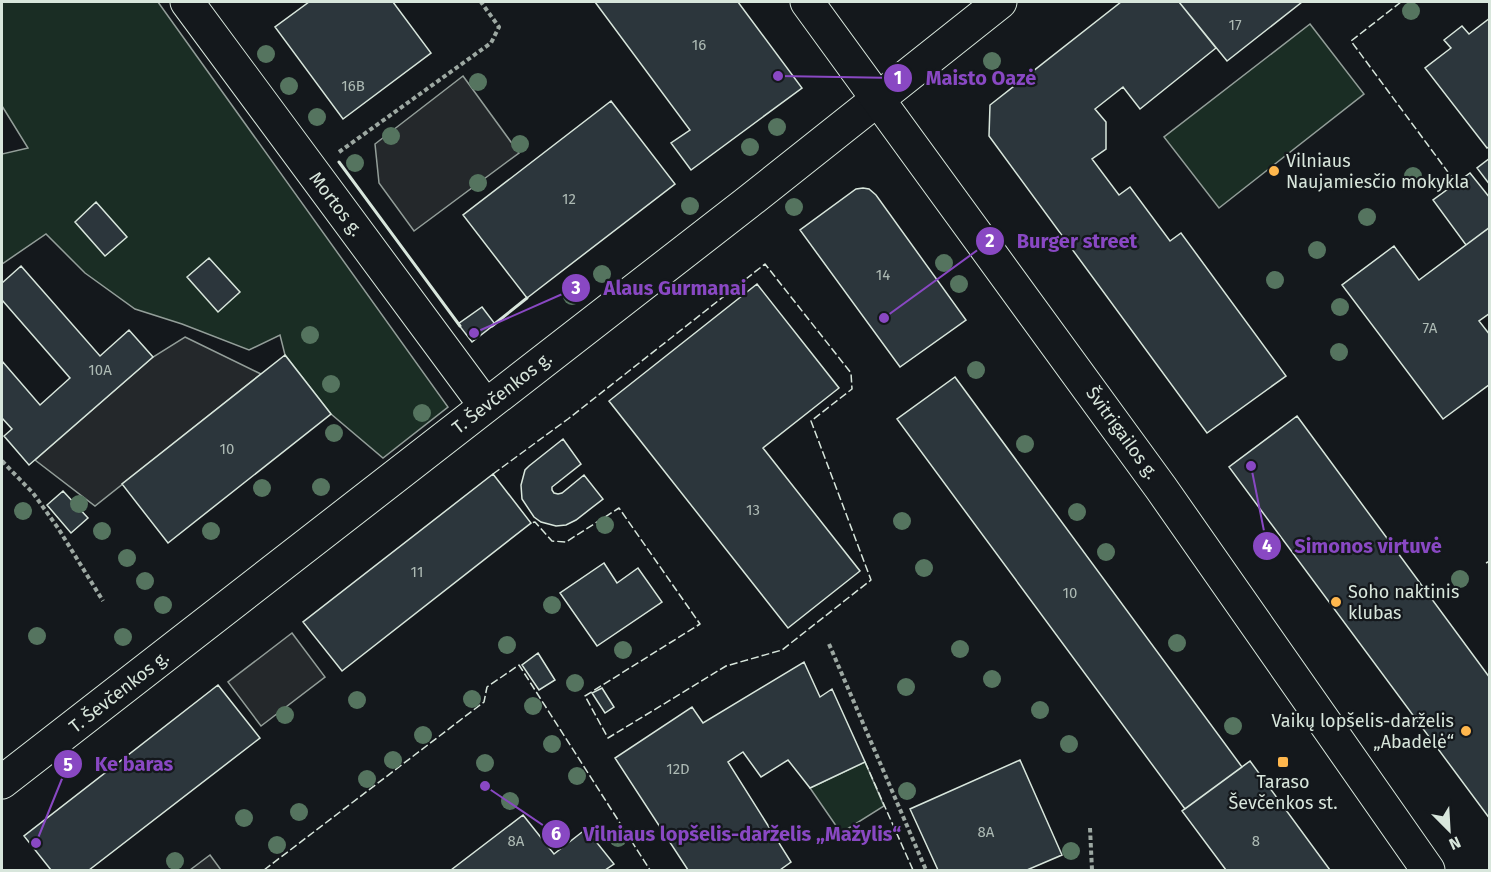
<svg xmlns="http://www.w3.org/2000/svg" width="1491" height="872" font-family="'Fira Sans',sans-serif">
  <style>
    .green { fill: #1a2d24; stroke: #939e99; stroke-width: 1.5 }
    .parking { fill: #24282b; stroke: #939e99; stroke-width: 1.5 }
    .building { fill: #2c363c; stroke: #d8e6dc; stroke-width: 1.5 }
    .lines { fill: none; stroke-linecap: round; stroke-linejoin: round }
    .minor-casing { stroke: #d8e6dc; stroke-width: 35 }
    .primary-casing { stroke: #d8e6dc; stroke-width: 35 }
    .path { stroke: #9da8a2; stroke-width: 4; stroke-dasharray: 4.5 3; stroke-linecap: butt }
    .minor { stroke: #14181c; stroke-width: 33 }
    .primary { stroke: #14181c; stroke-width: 33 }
    .fence { stroke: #d8e6dc; stroke-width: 1.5; stroke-dasharray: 8 3; stroke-linecap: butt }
    .wall { stroke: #d8e6dc; stroke-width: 3 }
    .tree { fill: #55745f }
    .poi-dot { fill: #ffb74d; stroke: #14181c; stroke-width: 2 }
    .labels { text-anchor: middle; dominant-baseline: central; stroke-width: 4.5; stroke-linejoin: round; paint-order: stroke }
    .number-label { font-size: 15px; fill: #adbab4 }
    .poi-label { font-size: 18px; fill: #d8e6dc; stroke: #14181c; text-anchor: start }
    .street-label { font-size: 18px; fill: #d8e6dc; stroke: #14181c }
    .leader { fill: none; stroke: #8948c3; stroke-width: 2 }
    .callout-dot { fill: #8948c3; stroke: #14181c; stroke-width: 2 }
    .mark-label { font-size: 18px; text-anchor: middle; font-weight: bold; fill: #fff }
    .callout-label { font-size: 20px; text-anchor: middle; font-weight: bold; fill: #8948c3; stroke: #14181c; stroke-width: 4.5; stroke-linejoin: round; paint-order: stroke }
  </style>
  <rect width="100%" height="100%" fill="#14181c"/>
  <path class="green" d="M2 2H158L448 407 383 458 331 414 285 355 280 335 249 350 182 324 135 309 85 273 46 234 2 264V154L28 148 2 106Z
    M1310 24 1364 94 1219 208 1164 137Z
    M865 762 884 806 841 833 810 788Z"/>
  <path class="parking" d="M463 76 519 153 414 231 379 183 375 144Z
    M185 337 261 374 95 506 35 460 153 357Z
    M292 633 325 677 261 726 228 682Z
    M210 855 221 870H190Z"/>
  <path class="building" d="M309 2H393L431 53 343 119 275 27Z
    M595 2H738L802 88 691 170 671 143 690 130Z
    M1121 2H1179L1216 48 1140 109 1123 87 1095 109 1106 122V149L1092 159 1119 195 1130 187 1170 241 1181 233 1286 376 1207 433 989 136 990 105Z
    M1179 2H1302L1227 61Z
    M1490 18V146L1487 148 1425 68 1451 48 1444 40 1462 26 1469 34Z
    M611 101 675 184 527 298 463 215Z
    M1490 158V185L1477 168Z
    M1470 173 1490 198V227L1466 245 1433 200Z
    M863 188 869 189 876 195 966 320 900 367 800 230 856 189Z
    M96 202 127 237 105 256 75 222Z
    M1490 227V313L1479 321 1490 335V384L1443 419 1342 285 1394 246 1419 280Z
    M209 258 240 292 218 312 187 277Z
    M21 266 100 356 129 330 153 357 29 465 4 436 12 429 2 418V361L40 405 70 378 2 300V283Z
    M757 284 839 388 763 448 860 571 788 628 609 401Z
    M482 307 495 324 472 342 458 324Z
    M285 355 331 414 168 543 122 484Z
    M955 377 1242 767 1185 809 897 419Z
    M1297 416 1490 678V819L1229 467Z
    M563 439 581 464 552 487V490L554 493 558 494 562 493 584 475 603 499 576 520 566 525 556 526 541 522 534 517 522 499 521 485 525 470 529 466Z
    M493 474 531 523 342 671 303 622Z
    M63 491 88 518 71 533 47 505Z
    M604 563 617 583 638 568 662 602 597 646 560 593Z
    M538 653 555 680 539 690 522 665Z
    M804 662 820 697 832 689 865 762 810 788 788 760 761 777 743 752 728 762 791 862 780 870H781H688L615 758 692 707 703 723Z
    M218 685 260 738 89 870H51L24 836Z
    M602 688 614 707 605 713 592 693Z
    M1020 760 1062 855 1027 870H938L910 809Z
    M1250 761 1330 870H1226L1182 811Z
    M523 815 554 854 586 829 614 864 605 870H451Z"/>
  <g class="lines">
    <defs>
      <path id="minor" d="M187 2 485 405
        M2 782 747 203 1000 2"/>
      <path id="primary" d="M807 2 1161 488 1428 870"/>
    </defs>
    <use href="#minor" class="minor-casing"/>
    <use href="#primary" class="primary-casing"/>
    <path class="path" d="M339 152 491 43 499 27 481 2
      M2 461 33 493 58 528 103 601
      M829 644 926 870
      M1090 828 1092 870"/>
    <use href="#minor" class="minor"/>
    <use href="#primary" class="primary"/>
    <path class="fence" d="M1401 2 1351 41 1456 183
      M493 474 568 419 765 264 851 373 852 389 811 421 871 580 782 650 726 666 608 738 585 696 700 624 619 508 566 542 552 541 535 522 531 523
      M1486 563 1490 561
      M865 762 913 870
      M264 870 484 702 487 687 519 665 650 870"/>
    <path class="wall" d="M339 162 460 326
      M492 326 527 298"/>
  </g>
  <g class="tree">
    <circle cx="1411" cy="11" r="9"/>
    <circle cx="266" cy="54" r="9"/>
    <circle cx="992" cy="61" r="9"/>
    <circle cx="478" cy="82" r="9"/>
    <circle cx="289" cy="86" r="9"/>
    <circle cx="317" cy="117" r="9"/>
    <circle cx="777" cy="127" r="9"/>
    <circle cx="391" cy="136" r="9"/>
    <circle cx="520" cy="144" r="9"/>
    <circle cx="750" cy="147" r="9"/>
    <circle cx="355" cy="163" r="9"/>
    <circle cx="1413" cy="176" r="9"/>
    <circle cx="478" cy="183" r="9"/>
    <circle cx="690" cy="206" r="9"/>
    <circle cx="794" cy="207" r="9"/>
    <circle cx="1367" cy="217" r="9"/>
    <circle cx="1317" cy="250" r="9"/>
    <circle cx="944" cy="263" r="9"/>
    <circle cx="602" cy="274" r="9"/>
    <circle cx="1275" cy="280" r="9"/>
    <circle cx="959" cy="284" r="9"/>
    <circle cx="572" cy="296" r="9"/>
    <circle cx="1340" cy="307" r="9"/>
    <circle cx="310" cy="335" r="9"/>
    <circle cx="1339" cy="352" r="9"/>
    <circle cx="976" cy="370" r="9"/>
    <circle cx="331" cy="384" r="9"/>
    <circle cx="422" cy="413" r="9"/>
    <circle cx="334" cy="433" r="9"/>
    <circle cx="1025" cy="444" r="9"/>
    <circle cx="321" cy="487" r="9"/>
    <circle cx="262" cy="488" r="9"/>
    <circle cx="79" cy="504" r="9"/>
    <circle cx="23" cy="511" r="9"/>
    <circle cx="1077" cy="512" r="9"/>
    <circle cx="902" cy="521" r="9"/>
    <circle cx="605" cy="525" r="9"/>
    <circle cx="102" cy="531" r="9"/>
    <circle cx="211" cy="531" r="9"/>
    <circle cx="1106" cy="552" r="9"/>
    <circle cx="127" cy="558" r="9"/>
    <circle cx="924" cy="568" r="9"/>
    <circle cx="1460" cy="579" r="9"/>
    <circle cx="145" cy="581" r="9"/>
    <circle cx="163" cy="605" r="9"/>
    <circle cx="552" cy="605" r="9"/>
    <circle cx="37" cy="636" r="9"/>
    <circle cx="123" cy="637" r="9"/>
    <circle cx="1177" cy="643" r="9"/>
    <circle cx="507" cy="645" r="9"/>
    <circle cx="960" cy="649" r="9"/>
    <circle cx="623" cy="650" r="9"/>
    <circle cx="992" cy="679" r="9"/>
    <circle cx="575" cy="683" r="9"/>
    <circle cx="906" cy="687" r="9"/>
    <circle cx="472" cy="699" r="9"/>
    <circle cx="357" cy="700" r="9"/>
    <circle cx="533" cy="706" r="9"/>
    <circle cx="1040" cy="710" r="9"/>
    <circle cx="285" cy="715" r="9"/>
    <circle cx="1233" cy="726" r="9"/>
    <circle cx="423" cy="735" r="9"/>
    <circle cx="552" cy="744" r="9"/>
    <circle cx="1069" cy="744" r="9"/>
    <circle cx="393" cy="760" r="9"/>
    <circle cx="485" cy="763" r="9"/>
    <circle cx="577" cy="776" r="9"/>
    <circle cx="367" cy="779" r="9"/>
    <circle cx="907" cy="791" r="9"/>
    <circle cx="510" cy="801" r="9"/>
    <circle cx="299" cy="812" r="9"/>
    <circle cx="244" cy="818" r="9"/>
    <circle cx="618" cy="838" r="9"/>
    <circle cx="277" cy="845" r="9"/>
    <circle cx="1071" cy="851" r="9"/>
    <circle cx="175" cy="861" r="9"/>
  </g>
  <g class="poi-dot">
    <circle cx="1274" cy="171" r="6"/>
    <circle cx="1336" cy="602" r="6"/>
    <circle cx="1466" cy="731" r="6"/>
    <rect x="1277" y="756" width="12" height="12" rx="3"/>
  </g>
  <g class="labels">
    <g class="number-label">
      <text x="1235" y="25">17</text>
      <text x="699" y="45">16</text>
      <text x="353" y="86">16B</text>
      <text x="569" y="199">12</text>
      <text x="883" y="275">14</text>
      <text x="1430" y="328">7A</text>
      <text x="100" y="370">10A</text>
      <text x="227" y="449">10</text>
      <text x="753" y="510">13</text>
      <text x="417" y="572">11</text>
      <text x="1070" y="593">10</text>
      <text x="678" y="769">12D</text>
      <text x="986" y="832">8A</text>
      <text x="516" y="841">8A</text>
      <text x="1256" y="841">8</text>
    </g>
    <g class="poi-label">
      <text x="1286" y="161">Vilniaus<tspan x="1286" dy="21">Naujamiesčio mokykla</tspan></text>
      <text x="1348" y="592">Soho naktinis<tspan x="1348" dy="21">klubas</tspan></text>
      <text x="1454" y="721" text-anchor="end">Vaikų lopšelis-darželis<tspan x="1454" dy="21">„Abadelė“</tspan></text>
      <text x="1283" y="782" text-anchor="middle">Taraso<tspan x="1283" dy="21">Ševčenkos st.</tspan></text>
    </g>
    <g class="street-label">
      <text transform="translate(336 204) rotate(53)">Mortos g.</text>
      <text transform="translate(502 393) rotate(-38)">T. Ševčenkos g.</text>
      <text transform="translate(1122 433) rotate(54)">Švitrigailos g.</text>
      <text transform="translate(119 692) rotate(-38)">T. Ševčenkos g.</text>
    </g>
  </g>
  <path class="leader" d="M778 76L898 78M884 318L990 241M474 333L576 288M1251 466L1267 546M36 843L68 764M485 786L556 834"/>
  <g class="callout-dot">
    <circle cx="778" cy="76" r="6"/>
    <circle cx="884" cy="318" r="6"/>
    <circle cx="474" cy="333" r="6"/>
    <circle cx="1251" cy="466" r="6"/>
    <circle cx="36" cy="843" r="6"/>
    <circle cx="485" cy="786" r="6"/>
    <circle cx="898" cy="78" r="15"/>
    <circle cx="990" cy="241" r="15"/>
    <circle cx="576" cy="288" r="15"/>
    <circle cx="1267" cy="546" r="15"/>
    <circle cx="68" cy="764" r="15"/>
    <circle cx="556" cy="834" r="15"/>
  </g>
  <g class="mark-label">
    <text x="898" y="84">1</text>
    <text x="990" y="247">2</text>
    <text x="576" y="294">3</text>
    <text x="1267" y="552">4</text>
    <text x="68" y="771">5</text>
    <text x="556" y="840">6</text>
  </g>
  <g class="callout-label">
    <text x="981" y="85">Maisto Oazė</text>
    <text x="1077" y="248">Burger street</text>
    <text x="675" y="295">Alaus Gurmanai</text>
    <text x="1368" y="553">Simonos virtuvė</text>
    <text x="134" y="771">Ke baras</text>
    <text x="742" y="841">Vilniaus lopšelis-darželis „Mažylis“</text>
  </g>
  <rect width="1491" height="872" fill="none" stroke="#d8e6dc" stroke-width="6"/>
  <g transform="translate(1449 830) rotate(156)" stroke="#14181c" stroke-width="4.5" paint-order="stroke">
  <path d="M0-4.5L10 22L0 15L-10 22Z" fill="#d8e6dc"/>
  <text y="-9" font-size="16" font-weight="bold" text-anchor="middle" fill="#d8e6dc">N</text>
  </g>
</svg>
